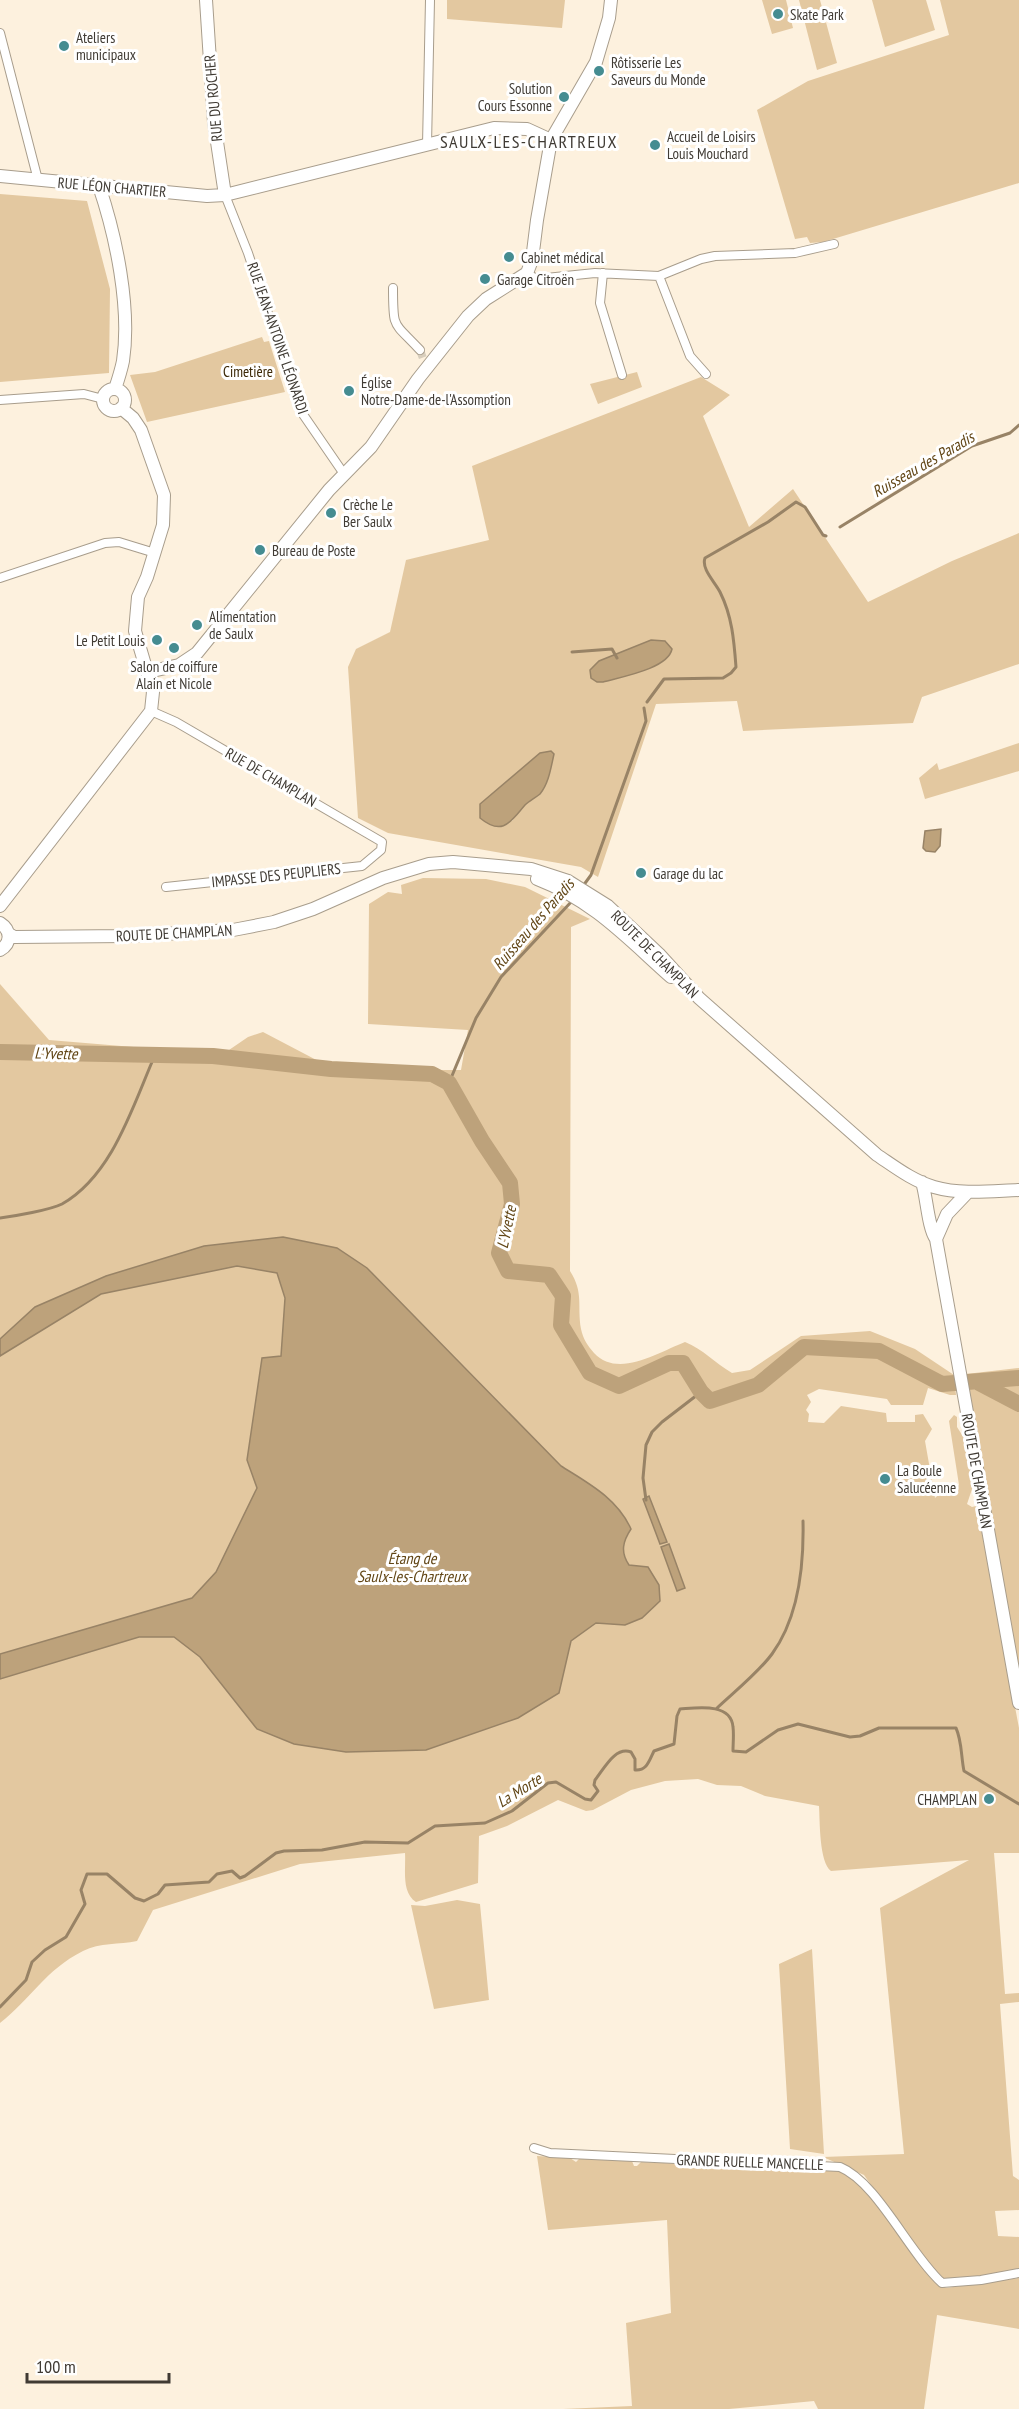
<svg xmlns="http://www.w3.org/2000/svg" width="1019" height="2409" font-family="'PT Sans Narrow',sans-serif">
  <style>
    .green { fill: #e3c8a0; fill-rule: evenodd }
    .water { fill: #bda27b; stroke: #988366; stroke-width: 1.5 }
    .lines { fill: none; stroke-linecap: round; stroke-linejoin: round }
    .stream { stroke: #988366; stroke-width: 3 }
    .river { stroke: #bda27b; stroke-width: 16 }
    .street-tunnel { stroke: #d7cdbc; stroke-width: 8; stroke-dasharray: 8 4; stroke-linecap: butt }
    .street-casing { stroke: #a89d8c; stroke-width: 10 }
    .secondary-casing { stroke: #a89d8c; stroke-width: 14 }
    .street { stroke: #fff; stroke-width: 8 }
    .secondary { stroke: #fff; stroke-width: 12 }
    .poi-dot { fill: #458c91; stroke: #fff; stroke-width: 2 }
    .labels { text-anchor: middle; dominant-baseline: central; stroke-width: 6; stroke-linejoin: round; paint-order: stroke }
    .poi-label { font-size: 15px; fill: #403b34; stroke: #fff; text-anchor: start }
    .street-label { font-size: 15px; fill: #403b34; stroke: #fff }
    .park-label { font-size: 15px; fill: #3b2806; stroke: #fff }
    .water-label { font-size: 16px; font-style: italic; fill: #614515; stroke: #fff }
    .quarter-label { font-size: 18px; letter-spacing: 1.5px; fill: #403b34; stroke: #fff }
  </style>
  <rect width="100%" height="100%" fill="#fdf1de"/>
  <path class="green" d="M447 0H565L562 28 447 19Z
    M762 0H786L793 28 772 34Z
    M799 0H820L837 63 817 70Z
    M872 0H926L935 30 885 47Z
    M940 0H1019V183L823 242 810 243 807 237 795 239 757 110 808 81 949 35Z
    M0 194 87 201 110 289 109 373 0 382Z
    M262 337 264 342 269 341 285 392 147 422 130 375 155 372Z
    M637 372 642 387 598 404 590 384Z
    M701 377 730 395 703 416 749 527 793 489 868 602 952 561 1019 533V664L922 697 913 723 743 731 737 701 656 704 598 877 581 867 388 833 358 818 348 667 356 649 390 632 406 560 489 540 472 466ZM662 640 667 642 641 671 603 682 592 679 599 661ZM551 751 548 778 541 793 524 805 512 821 480 804 540 753Z
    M1019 743V771L925 799 919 778 937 763 939 770Z
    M423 878 486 879 525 887 590 919 571 927 570 1271C584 1293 577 1305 581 1329 583 1339 588 1346 594 1353 618 1379 659 1352 685 1342 703 1349 715 1363 732 1373L750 1370 801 1336 870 1331 915 1349 954 1375 956 1395H950L928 1388 923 1405H891L887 1399 819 1389 807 1395 811 1402 806 1410 809 1414 808 1422 824 1423 841 1406 886 1413 887 1422H915V1415L923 1414 932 1429 925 1441 935 1498 944 1490 955 1489 959 1485 949 1421 954 1415 957 1417V1427L964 1438 973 1486 967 1504 972 1507 976 1506 978 1512 1019 1728V1853H994L1005 1994 1019 1993V2002L1000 2004 1013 2176 1019 2180V2210L995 2211 998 2236 1019 2237V2270L989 2276 942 2281 926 2263 864 2175 823 2157 904 2154 880 1908 969 1860 831 1871C819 1862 820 1821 819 1806L765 1796 741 1786 717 1785 698 1779 665 1781 631 1790 593 1810 586 1811 558 1800 507 1826 479 1836 478 1883 416 1902C401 1892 406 1869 405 1853L300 1864 153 1910 137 1941C119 1945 100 1942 83 1951 45 1970 31 1999 0 2023V984L49 1040 206 1053 229 1050 248 1037 263 1032 324 1064 363 1070H461L468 1030 368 1024 369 904 388 892 402 894 401 885Z
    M1019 1368V1669L966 1374Z
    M457 1900 480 1904 489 2000 434 2009 411 1905 425 1906Z
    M812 1949 824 2154 790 2149 779 1964Z
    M537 2156 570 2158 576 2162 580 2158 632 2161 634 2166H637L641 2162 839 2171 857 2182 867 2191 924 2269 946 2288 1019 2278V2329L937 2315 924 2409H818L814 2401 729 2409H563L632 2406 626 2323 671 2313 667 2220 548 2230Z"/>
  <path class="water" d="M651 640 665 641 672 649C668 669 620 677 603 682H597L591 678 590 670 599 661Z
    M551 751 554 754C551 767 549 783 540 794 535 798 529 801 525 805 511 821 503 837 480 818V804L540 753Z
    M941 829 940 846 935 852 926 851 923 848 925 831Z
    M283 1237 337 1248 367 1268 561 1466C588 1483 617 1498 631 1529 623 1541 620 1552 629 1565L648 1567 659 1585 660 1601 642 1618 625 1625 596 1623 571 1641 559 1693 518 1718 426 1750 346 1752 294 1744 257 1729 200 1657 174 1637H139L0 1679V1654L192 1598 216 1572 257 1488 247 1460 262 1358 281 1356 285 1298 277 1273 237 1266 101 1294 0 1356V1339L35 1307 106 1276 204 1246Z
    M649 1496 667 1542 660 1544 643 1499Z
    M669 1544 685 1588 677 1591 661 1547Z"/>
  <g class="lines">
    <path class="stream" d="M840 527 972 446 1010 433 1019 425
      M572 652 612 649 617 658
      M647 702 664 679 723 678 731 673 736 667C734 640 732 616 720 592 715 582 701 569 705 558L768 522 796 502 805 507 823 535 826 536
      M583 886 591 875 646 721 644 708
      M449 1083 476 1018 501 977 572 901
      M0 1218C15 1216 50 1210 62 1204 113 1175 133 1105 155 1055
      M646 1500 643 1478 646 1445 652 1432 662 1422 701 1392
      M716 1709C734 1692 758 1673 772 1654 799 1617 804 1565 803 1521
      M0 2007 26 1980 32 1962 45 1950 66 1937 85 1904 81 1890 87 1874H107L135 1898 144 1901 158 1894 165 1885 209 1882 217 1874 232 1871 240 1878 245 1876 276 1853 284 1851 322 1850 365 1842 408 1843 435 1826 485 1823 512 1811 548 1783 556 1782 585 1799 591 1800 598 1791 594 1785 595 1780C604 1769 615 1746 631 1752L635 1759V1770C647 1771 649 1761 654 1751L674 1744 677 1716 680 1709C696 1708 731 1702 733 1727 734 1734 733 1743 733 1751L746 1752 778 1730 798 1724 850 1737 860 1736 879 1728H956C962 1741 961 1757 964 1771L1019 1804"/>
    <path class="river" d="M0 1052 213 1056 331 1069 432 1074 449 1083 482 1141 510 1183 512 1204 499 1253 508 1271 549 1275 563 1296 561 1325 590 1373 619 1386 669 1363H683L701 1392 710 1401 758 1385 804 1347 879 1351 942 1384 1019 1378
      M979 1383 1019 1404"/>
    <path class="street-tunnel" d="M420 350 424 361"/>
    <defs>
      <path id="street" d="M0 33 38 180
        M427 145 430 0
        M225 195 248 253 300 410 344 474
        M527 273 536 279 595 273 659 276 701 259 715 256 795 253 834 244
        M603 273 600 303 622 375
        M659 276 690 356 706 374
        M393 288C393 330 393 321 420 350
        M0 400 84 394 103 399
        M0 578 105 543 119 542 155 553
        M151 711 176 722 382 842 381 850 362 866 166 887
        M534 2148 550 2153 840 2167C877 2182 909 2253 942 2283L981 2280 1019 2273"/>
      <path id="secondary" d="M206 0 214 122 225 195
        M0 176 207 196 225 195 494 128 527 129 551 140
        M99 186C116 236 131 308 123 361 121 371 118 380 115 389
        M103 400a11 11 0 1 1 22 0a11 11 0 1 1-22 0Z
        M148 672 179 665 197 653 329 490 371 447 418 379 468 316 486 299 527 273 532 260 537 220 551 140 596 62 609 18 611 0
        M537 879C594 901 627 938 671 977
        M0 906 151 711 153 692 135 631 138 597 147 577 163 525 164 495 141 430 133 418 121 408
        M0 923C11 930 12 943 0 950
        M9 934 14 937 127 936 233 930 274 922 313 909 383 878 429 864 453 862 531 869 568 881 608 906 659 954 699 998 877 1155C895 1167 913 1181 934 1187 961 1195 992 1191 1019 1190
        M922 1182C927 1198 928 1228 936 1239L1019 1703
        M936 1239 947 1214 968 1192"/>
    </defs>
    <use href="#street" class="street-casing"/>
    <use href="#secondary" class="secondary-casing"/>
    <use href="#street" class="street"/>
    <use href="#secondary" class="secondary"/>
  </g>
  <g class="poi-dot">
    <circle cx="778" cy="14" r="6"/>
    <circle cx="64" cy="46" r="6"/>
    <circle cx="599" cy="71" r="6"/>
    <circle cx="564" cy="97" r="6"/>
    <circle cx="655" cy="145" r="6"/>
    <circle cx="509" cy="257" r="6"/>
    <circle cx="485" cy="279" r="6"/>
    <circle cx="349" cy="391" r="6"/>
    <circle cx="331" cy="513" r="6"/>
    <circle cx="260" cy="550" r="6"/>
    <circle cx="197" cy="625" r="6"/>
    <circle cx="157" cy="640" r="6"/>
    <circle cx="174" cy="648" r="6"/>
    <circle cx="641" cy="873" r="6"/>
    <circle cx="885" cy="1479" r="6"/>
    <circle cx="989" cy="1799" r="6"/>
  </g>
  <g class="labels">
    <g class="poi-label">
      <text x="790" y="14">Skate Park</text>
      <text x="76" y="37">Ateliers<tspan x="76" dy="17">municipaux</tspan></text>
      <text x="611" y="62">Rôtisserie Les<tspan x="611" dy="17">Saveurs du Monde</tspan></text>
      <text x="552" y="88" text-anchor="end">Solution<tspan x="552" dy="17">Cours Essonne</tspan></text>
      <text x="667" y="136">Accueil de Loisirs<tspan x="667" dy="17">Louis Mouchard</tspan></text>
      <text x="521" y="257">Cabinet médical</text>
      <text x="497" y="279">Garage Citroën</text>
      <text x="361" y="382">Église<tspan x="361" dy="17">Notre-Dame-de-l'Assomption</tspan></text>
      <text x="343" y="504">Crèche Le<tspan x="343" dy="17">Ber Saulx</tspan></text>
      <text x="272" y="550">Bureau de Poste</text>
      <text x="209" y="616">Alimentation<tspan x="209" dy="17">de Saulx</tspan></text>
      <text x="145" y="640" text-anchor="end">Le Petit Louis</text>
      <text x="174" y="666" text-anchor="middle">Salon de coiffure<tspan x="174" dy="17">Alain et Nicole</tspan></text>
      <text x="653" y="873">Garage du lac</text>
      <text x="897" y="1470">La Boule<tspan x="897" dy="17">Salucéenne</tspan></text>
      <text x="977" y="1799" text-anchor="end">CHAMPLAN</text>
    </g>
    <g class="street-label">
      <text transform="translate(213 98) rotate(-95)">RUE DU ROCHER</text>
      <text transform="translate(112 187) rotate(5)">RUE LÉON CHARTIER</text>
      <text transform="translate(278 338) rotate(71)">RUE JEAN-ANTOINE LÉONARDI</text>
      <text transform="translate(271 777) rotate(30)">RUE DE CHAMPLAN</text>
      <text transform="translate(276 875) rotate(-6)">IMPASSE DES PEUPLIERS</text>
      <text transform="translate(174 933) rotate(-3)">ROUTE DE CHAMPLAN</text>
      <text transform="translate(655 954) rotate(45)">ROUTE DE CHAMPLAN</text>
      <text transform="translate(977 1471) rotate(80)">ROUTE DE CHAMPLAN</text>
      <text transform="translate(750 2162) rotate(2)">GRANDE RUELLE MANCELLE</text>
    </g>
    <g class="park-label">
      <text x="248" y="371">Cimetière</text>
    </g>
    <g class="water-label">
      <text transform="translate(923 464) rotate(-30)">Ruisseau des Paradis</text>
      <text transform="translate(533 924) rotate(-49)">Ruisseau des Paradis</text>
      <text transform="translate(56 1053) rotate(1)">L'Yvette</text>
      <text transform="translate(506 1227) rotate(-78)">L'Yvette</text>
      <text x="412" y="1558">Étang de<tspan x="412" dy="18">Saulx-les-Chartreux</tspan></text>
      <text transform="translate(519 1790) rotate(-32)">La Morte</text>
    </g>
    <g class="quarter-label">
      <text x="529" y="141">SAULX-LES-CHARTREUX</text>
    </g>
  </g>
  <path d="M27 2373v9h142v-9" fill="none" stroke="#403b34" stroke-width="3"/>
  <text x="36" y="2373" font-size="18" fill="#403b34" stroke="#ffffff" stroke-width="4.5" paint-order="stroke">100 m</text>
</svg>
